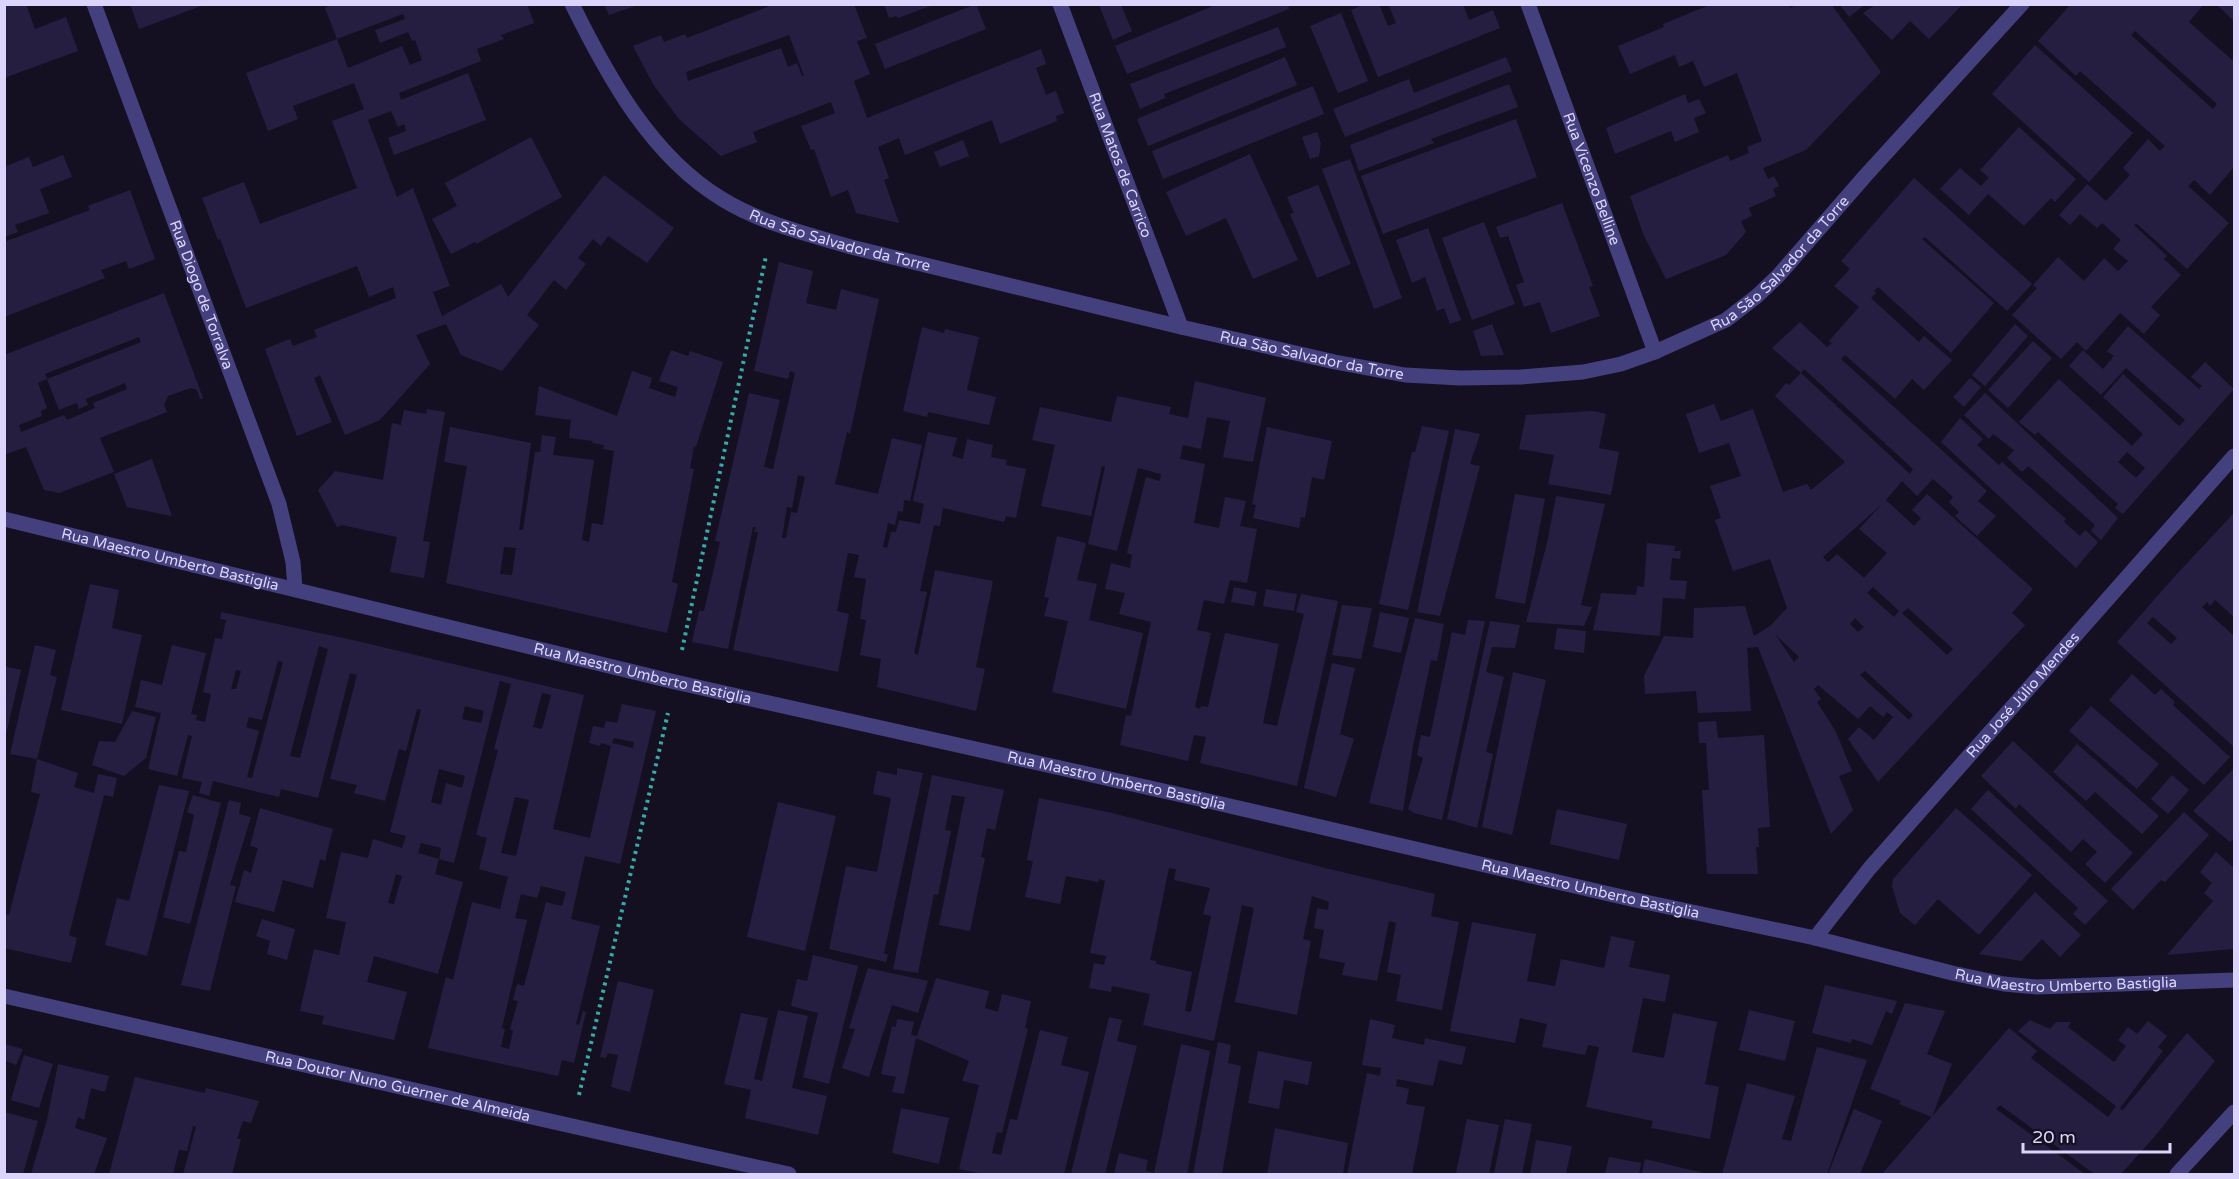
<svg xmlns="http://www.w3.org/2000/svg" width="2239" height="1179" font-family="'Varela Round',sans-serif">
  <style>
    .building { fill: #261e41; fill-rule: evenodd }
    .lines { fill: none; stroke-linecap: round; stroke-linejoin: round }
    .path { stroke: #3aaaa7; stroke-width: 4; stroke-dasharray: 3 4.5; stroke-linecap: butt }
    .minor { stroke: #443f7d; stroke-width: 15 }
    .labels { text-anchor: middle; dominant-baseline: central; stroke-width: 6; stroke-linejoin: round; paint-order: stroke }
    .street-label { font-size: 15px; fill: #dbd5fb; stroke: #141022 }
  </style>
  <rect width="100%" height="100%" fill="#141022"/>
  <path class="building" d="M10 4H26L35 29 66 17 78 51 4 78V7Z
    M130 4H204V5L139 29Z
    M333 4H527L534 23 501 35 504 39 477 49 481 61 399 93 401 100 468 73 486 120 394 155 388 138 406 131 404 124 398 127 391 111 368 120 397 197 413 188 450 286 433 292 442 316 501 284 508 297 604 175 674 228 647 263 608 236 601 246 593 239 578 258 586 264 566 290 554 280 527 315 539 325 502 371 461 355 446 324 416 335 430 364 380 420 345 435 320 375 314 378 332 422 297 436 265 349 290 339 293 346 317 337 314 330 396 298 393 287 369 297 357 266 246 308 220 239 218 240 202 198 244 182 260 224 357 188 332 121 364 109 354 83 293 106 298 119 268 131 246 73 337 39 348 68 402 46 410 65 422 60 415 40 412 41 408 32 380 43 375 30 405 19 403 14 337 39 325 8Z
    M604 4H638V5L609 15Z
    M775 4H854L867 38 857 41 870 74 854 81 867 118 1041 49 1046 64 1036 68 1046 95 1056 91 1064 113 1056 116 1057 121 1000 144 992 120 905 155 899 138 878 147 889 178 884 180 899 223 856 213 848 190 831 197 814 149 811 150 801 126 835 113 831 102 753 132 757 142 721 156 679 119 653 84 633 46 661 35 664 42 685 34 687 38ZM789 35 804 76H802L797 63 788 67 781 48 688 81 686 72Z
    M884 4H933V5L898 18 896 16 889 18Z
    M976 4 986 29 885 69 875 44Z
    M1218 4H1288L1289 9 1127 74 1115 46Z
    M1365 4H1379L1388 26 1396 23 1388 4H1463L1469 20 1493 10 1500 28 1378 77 1351 10Z
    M1706 4H1789L1790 8 1798 4H1831L1881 72 1806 150 1763 168 1768 179 1774 176 1779 186 1773 189 1776 196 1749 208 1752 216 1741 221 1746 232 1726 255 1666 279 1644 236 1630 196 1728 155 1730 161 1749 153 1747 147 1762 141 1737 73 1704 87 1693 61 1679 67 1675 55 1630 74 1618 46 1664 27 1663 24 1707 6Z
    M1839 4H1866L1849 17Z
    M2071 4H2204L2189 22 2232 60 2234 58V167L2210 195 2194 180 2188 186 2229 223 2187 269 2136 223 2134 225 2167 256 2164 259 2181 275 2151 307 2160 315 2144 334 2120 313 2086 351 2077 342 2061 359 2012 315 2037 288 2033 285 2058 257 2084 281 2104 258 2118 271 2128 261 2113 249 2121 240 2102 223 2097 228 2080 214 2070 225 2059 215 2087 184 2106 201 2130 175 2123 168 2148 139 2160 151 2165 146 2080 71 2076 76 2038 41ZM2135 31 2217 104 2213 109 2131 35Z
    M2216 4H2234V21Z
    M1099 5H1121L1132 31 1113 40Z
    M1875 5H1962L1929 39 1910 21 1892 40 1863 13Z
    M1341 13 1368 81 1338 93 1310 26Z
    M1278 27 1286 47 1164 94 1165 98 1140 109 1130 84Z
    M2035 45 2133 133 2089 182 1992 94Z
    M1285 57 1297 85 1148 146 1137 119Z
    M1506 57 1512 71 1345 137 1333 109 1409 79 1414 93Z
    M1509 84 1518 107 1431 139 1434 143 1359 171 1350 145Z
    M1313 86 1324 114 1163 179 1152 151Z
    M1685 94 1688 103 1699 99 1706 113 1694 118 1699 132 1675 142 1671 131 1615 154 1606 128Z
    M1516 119 1537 177 1383 234 1361 176Z
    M2019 127 2076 179 2055 202 2051 198 2024 226 1988 194 1969 215 1940 189 1960 168 1981 186 1989 178 1980 170Z
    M1317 132 1321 143 1319 156 1310 159 1302 137Z
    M531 137 562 197 476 244 475 242 451 254 432 219 457 206 445 183Z
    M963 140 969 156 940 167 934 152Z
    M1250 154 1298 260 1253 279 1226 218 1186 236 1166 192Z
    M63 155 72 177 40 189 49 213 15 225 18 232 4 237V167L29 157 33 167Z
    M1350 159 1402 298 1374 309 1322 169Z
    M1914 178 2032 284 2007 311 1925 237 1922 239 1994 303 1951 353 1878 287 1874 291 1876 293 1871 298 1919 342 1924 336 1952 360 1924 390 1912 379 1895 399 1845 355 1841 359 1987 491 1978 501 1996 516 1977 536 1955 516 1959 512 1949 502 1953 497 1933 479 1917 496 1902 481 1886 500 1914 526 1921 518 1912 510 1927 494 2033 589 2012 613 2025 625 1878 782 1848 739 1859 727 1874 740 1893 717 1887 712 1883 717 1870 706 1858 719 1818 685 1814 689 1821 699 1817 702 1836 732 1852 771 1839 776 1853 810 1831 834 1758 647 1747 648 1751 711 1698 713 1696 691 1645 694 1644 676 1664 636 1693 638 1694 608 1745 606 1754 636 1770 626 1787 608 1770 559 1733 571 1715 520 1721 518 1710 486 1741 476 1729 443 1699 453 1686 414 1714 404 1721 421 1753 409 1783 492 1807 484 1811 490 1845 462 1775 396 1786 383 1789 385 1801 373 1772 348 1800 322 1827 347 1832 343 1829 341 1859 307 1834 286 1850 269 1841 261ZM1804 369 1913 469 1910 474 1801 373ZM1883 503 1859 529 1887 553 1864 578 1837 554 1828 562 1823 557ZM1873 587 1899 611 1894 617 1867 593ZM1908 608 1953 649 1947 655 1902 613ZM1855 618 1864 627 1858 632 1850 624ZM1775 634 1799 657 1794 662ZM1865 671 1913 715 1909 720 1860 675Z
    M1318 185 1351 264 1317 278 1290 214 1294 213 1287 197Z
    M130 190 155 259 129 269 126 261 101 270 105 278 4 317V242L90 210 88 206Z
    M1562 203 1593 286 1589 287 1600 316 1551 333 1540 302 1524 307 1516 285 1524 282 1508 236 1500 238 1496 227Z
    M1484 222 1515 304 1472 320 1442 238Z
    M1428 228 1461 320 1450 324 1444 308 1437 311 1425 277 1412 283 1396 240Z
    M779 262 813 271 806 303 836 310 841 289 879 299 850 434 847 432 835 484 878 494 892 438 922 445 910 501 904 500 903 512 898 511 895 525 888 523 883 547 887 548 891 532H896L899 520 920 524 924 504 913 501 928 432 957 438 952 456 963 459 967 439 993 445 991 457 1007 460 1006 465 1026 469 1016 518 1006 516 1004 522 943 508 940 526 934 525 920 591 927 592 914 653 918 655 935 570 993 581 976 667 985 669 976 711 877 687 881 659 860 655 866 620 860 619 866 579 854 577 859 555 848 553 837 611 849 614 838 672 733 650 758 532H754L756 527H753L728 649 692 642 699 611H704L720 542 715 541 749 393 780 400 764 467 773 469 795 373 790 371 788 379 754 371ZM798 475 805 477 797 513 791 512 786 538H782L787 507 792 508Z
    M164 293 203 398 200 399 197 390 191 388 168 396 164 405 167 412 100 438 114 472 59 493 44 490 26 447 4 455V355ZM139 337 141 342 47 379 59 410 77 403 79 409 88 405 86 399 125 383 127 389 93 403 95 408 67 420 64 415 21 432 19 425 42 416 41 411 47 408 38 383 47 379 45 374Z
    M1492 324 1504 355 1481 356 1473 331Z
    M2015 324 2028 336 1985 386 1972 375Z
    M2128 326 2199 389 2202 386 2191 377 2205 362 2234 389 2123 514 2115 508 2118 504 2038 432 2035 435 2019 422 2059 379 2132 446 2143 434 2103 397 2123 374 2179 426 2185 420 2126 368 2101 395 2069 366 2083 350 2103 369 2114 356 2107 351ZM2127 452 2145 468 2136 478 2118 462Z
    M922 327 944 333 945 329 979 337 967 390 996 397 989 425 928 412 927 417 903 411Z
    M2033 341 2052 358 2008 408 1988 390Z
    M671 350 688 356 690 351 723 362 696 447 694 446 690 468 694 469 672 582 678 584 667 633 446 583 467 466 444 462 450 427 531 443 519 530H523L535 452H540L542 435 556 437 553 455 594 460 582 540 589 542 592 523 603 525 614 451 603 449 604 445 592 443 593 441 569 438 571 420 535 415 539 386 617 416 632 371 652 378 649 388 675 397 678 387 659 381ZM504 547 516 548 512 575 500 574Z
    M1970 378 1981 387 1964 407 1953 397Z
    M1195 381 1266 398 1253 462 1223 457 1230 421 1207 417 1201 449 1183 445 1180 459 1205 464 1194 523 1219 528 1225 497 1246 501 1240 526 1257 529 1247 583 1230 580 1224 604 1204 600 1197 630 1211 633 1195 707 1200 709 1201 706 1208 707 1225 633 1279 644 1263 723 1277 726 1304 614 1296 612 1301 594 1338 601 1297 786 1200 763 1206 737 1194 735 1188 761 1120 745 1126 715 1131 716 1151 622 1119 614 1125 593 1105 589 1111 563 1130 568 1132 555 1127 553 1146 477 1160 481 1161 474 1138 468 1117 551 1088 544 1105 467 1102 466 1091 516 1041 506 1055 445 1032 440 1040 407 1111 422 1117 396 1171 407 1169 414 1188 418Z
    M1985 393 2118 518 2101 540 2091 531 2095 525 2028 466 2022 472 2007 458 2014 450 1993 434 1989 439 1964 415Z
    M427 409 445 412 423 541 430 542 424 578 390 572 397 537 342 525 337 527 318 490 335 471 383 480 392 423 401 425 404 410 426 414Z
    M1593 411 1606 414 1599 448 1619 452 1611 495 1548 484 1554 455 1519 449 1526 415Z
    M1960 418 1983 439 1977 445 1999 465 2002 462 2066 519 2064 522 2080 536 2085 530 2098 542 2076 568 1941 442Z
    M1422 426 1449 431 1408 610 1379 604 1412 452H1415Z
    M1267 427 1332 441 1324 480 1312 477 1305 518 1301 517 1299 528 1253 518 1256 505 1252 504Z
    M1455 429 1480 434 1470 464 1480 466 1440 616 1417 612Z
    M152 459 172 516 127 507 114 474Z
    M1515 494 1545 499 1525 604 1495 598Z
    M1556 496 1605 504 1581 605 1592 607 1584 626 1526 622 1547 543Z
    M2234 513V617L2215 600 2210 606 2207 602 2202 607 2234 636V747L2117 642 2176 575ZM2153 617 2177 638 2171 644 2147 623Z
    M1057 536 1086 543 1077 580 1097 584 1089 620 1143 633 1126 709 1052 692 1068 621 1044 616 1049 598 1044 597Z
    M1647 543 1675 546 1674 551H1681L1680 559 1672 558 1670 580 1687 581 1685 599 1663 598 1660 636 1593 630 1601 593 1636 595 1637 586 1644 587Z
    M90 584 119 590 112 628 142 635 122 724 61 710Z
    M1234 587 1257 592 1254 606 1231 602Z
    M1266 589 1297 594 1294 611 1263 606Z
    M1342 605 1372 608 1361 659 1332 655Z
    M221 612 357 641 584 695 553 829 590 838 611 746 601 743 600 746 589 743 593 726 604 728 606 721 617 723 622 704 656 711 620 864 585 856 571 919 600 926 576 1024 579 1025 583 1011 586 1012 574 1063 562 1060 558 1076 428 1048 446 977 453 980 472 902 500 909 508 877 479 869 487 838 476 835 498 750 494 749 511 684 500 681 454 863 439 859 441 848 421 843 418 853 439 859 435 874 463 882 438 974 374 956 367 982 407 992 394 1040 322 1024 324 1016 300 1011 314 949 339 955 346 922 326 918 341 852 368 858 373 839 402 848 406 836 390 832 421 710 417 709 406 751 399 749 385 801 354 793 357 785 330 779 357 675 350 673 318 798 281 789 279 797 213 781 209 796 199 793 202 782 182 778 192 736 188 735 177 776 148 769 161 713 135 707 141 680 162 685 172 645 206 653 191 714 197 715 196 720 205 722 211 694 203 692 215 638 222 639 226 620 220 619ZM319 646 328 649 300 758 290 756ZM278 661 283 662 252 778 247 777 259 731 246 727 249 717 262 720ZM236 670 241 671 236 689H231ZM542 693 551 695 542 729 533 727ZM465 706 484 711 481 723 462 719ZM614 738 634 742 633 748 612 743ZM439 769 465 776 462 788 446 783 441 805 431 802ZM515 797 529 800 516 856 501 853ZM396 874 402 876 394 904 388 903ZM541 886 566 892 562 906 546 902 524 986 517 984 513 1000 518 1001 510 1029 513 1031 509 1049 501 1047 505 1029 502 1028 527 920 515 918 521 894 537 898Z
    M1380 612 1409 618 1401 653 1373 647Z
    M1415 618 1444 624 1437 661 1431 660 1413 746 1403 811 1369 803Z
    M1468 620 1485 621 1442 820 1414 813 1408 809 1423 758 1417 755 1421 735 1430 737 1452 632 1465 635Z
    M1490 621 1520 625 1515 648 1492 647 1486 672 1504 677 1486 752 1493 754 1477 828 1447 819Z
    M1557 628 1586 631 1584 653 1554 649Z
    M35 645 56 650 50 675 57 677 37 759 10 754Z
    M1332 663 1355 668 1340 734 1354 739 1336 797 1304 788Z
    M4 666 21 670 5 739H4Z
    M1513 672 1546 680 1512 835 1482 827Z
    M2132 674 2155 695 2161 689 2175 702 2173 705 2230 757 2204 785 2109 700Z
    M2091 706 2159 764 2137 789 2069 731Z
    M132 711 156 717 146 758 124 776 92 765 99 741 115 742Z
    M1716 721 1718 738 1764 735 1770 827 1758 828 1759 847H1756L1758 874H1707L1702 790H1709L1706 743H1699L1698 722Z
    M2013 741 2133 853 2105 883 2085 864 2097 852 2083 839 2071 852 2019 804 2016 809 1981 776Z
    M2077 744 2159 816 2142 834 2095 792 2086 801 2053 772Z
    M37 759 78 773 74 787 94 793 98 774 117 778 113 797 104 795 69 935 77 938 71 963 4 948V914L9 915 40 794 31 792Z
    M897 768 923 773 884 953 888 955 886 962 829 949 846 866 877 872 891 798 873 794 877 771 897 775Z
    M2234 768V838L2230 842 2193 811Z
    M932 775 1004 790 995 830 987 828 981 857 985 858 970 931 939 925 965 797 952 795 945 830 951 831 938 895 934 894 918 973 893 969Z
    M2172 775 2189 790 2168 814 2151 799Z
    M159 785 189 791 147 956 105 945 117 898 129 901Z
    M1988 790 2108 901 2085 925 2073 914 2078 908 1971 809Z
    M193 795 221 803 190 924 163 917 179 851 186 852 194 815 187 812Z
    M1039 798 1112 813 1325 868 1435 894 1431 916 1459 922 1442 1010 1396 1001 1401 975 1387 972 1396 923 1389 921 1377 981 1342 975 1345 963 1319 958 1324 930 1314 928 1317 908 1328 910 1329 902 1312 896 1303 939 1311 941 1297 1015 1235 1002 1254 908 1242 905 1214 1041 1143 1025 1150 994 1112 986 1111 992 1089 988 1094 963 1104 965 1106 956 1090 953 1105 881 1099 879 1098 882 1066 876 1060 904 1025 897 1033 861 1027 860ZM1169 868 1176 869 1174 880 1210 888 1203 914 1211 916 1191 1012 1185 1011 1192 972 1156 964V961L1150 960Z
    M229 800 241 803 239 814 251 817 230 885 236 886 210 991 181 985Z
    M778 802 836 816 805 951 747 937Z
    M260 808 333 829 325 861 320 859 313 888 283 880 274 912 235 902 244 870 251 873 258 848 250 846Z
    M1956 808 2032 875 1979 935 1938 899 1915 925 1900 913 1892 886 1893 879Z
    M1557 809 1627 824 1619 860 1550 844Z
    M2184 812 2209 835 2165 882 2161 880 2133 910 2111 889Z
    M2216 852 2234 868 2233 949 2167 955 2213 901 2204 893 2212 883 2200 872Z
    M2035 892 2081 935 2060 957 2042 939 2021 961 1979 954Z
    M262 919 295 929 287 960 267 954 270 941 256 936Z
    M1472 922 1536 934 1527 981 1555 986 1561 959 1604 968 1611 936 1635 941 1629 967 1670 975 1665 1002 1643 998 1632 1052 1664 1058 1673 1013 1717 1022 1705 1084 1719 1087 1710 1139 1651 1128 1653 1121 1586 1107 1599 1047 1588 1045 1585 1055 1542 1047 1547 1024 1520 1018 1515 1043 1450 1031Z
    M813 955 858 966 829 1084 803 1077 818 1013 791 1006 797 979 807 981Z
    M868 968 928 981 918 1013 892 1005 869 1077 842 1068 855 1029 849 1028Z
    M936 978 989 991 985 1008 998 1012 1002 994 1031 1001 1025 1028 1028 1029 1002 1133 997 1132 992 1153 1001 1155 1010 1119 1017 1120 1040 1030 1068 1037 1061 1065 1089 1072 1064 1174H984L959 1169 979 1085 962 1081 969 1061 916 1038 904 1094 892 1092 896 1077 881 1074 892 1026 896 1027 897 1019 914 1022 911 1035 917 1036Z
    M618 981 654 990 630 1092 611 1087 618 1055 608 1053 606 1058 600 1057Z
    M1825 985 1897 1001 1892 1014 1886 1011 1872 1045 1852 1039 1851 1043 1812 1033Z
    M1905 1003 1945 1011 1927 1054 1952 1064 1932 1117 1899 1104 1901 1101 1870 1089Z
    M778 1010 808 1016 792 1088 827 1096 818 1135 745 1118 751 1090 724 1084 741 1013 768 1018 754 1079 762 1081Z
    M1749 1010 1795 1021 1785 1061 1739 1050Z
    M1109 1017 1122 1020 1117 1041 1137 1046 1105 1174H1071Z
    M1370 1019 1395 1025 1392 1038 1424 1045 1425 1038 1466 1047 1462 1065 1439 1060 1433 1086 1397 1079 1396 1086 1409 1089 1406 1104 1425 1107 1412 1174H1347L1367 1073 1380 1076 1381 1068 1362 1065Z
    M2030 1020 2050 1029 2056 1022H2071L2068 1027 2114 1062 2126 1046 2118 1040 2128 1027 2137 1034 2148 1021 2167 1036 2158 1047 2163 1051 2120 1108 2122 1111 2187 1033 2215 1061 2155 1136 2121 1174H2091L2093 1173 2000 1105 1996 1109 2085 1174H1882L2009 1028 2037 1051 2031 1058 2108 1117 2116 1106 2018 1031Z
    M1218 1042 1231 1045 1228 1063 1241 1066 1222 1174H1193Z
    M4 1044 23 1049 16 1065 4 1060Z
    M1181 1044 1210 1051 1187 1174H1114L1119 1153 1148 1160 1146 1171 1154 1173Z
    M1817 1047 1867 1060 1827 1174H1722L1747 1083 1795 1096 1782 1139 1791 1141Z
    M1258 1051 1312 1062 1308 1085 1284 1080 1279 1109 1248 1103Z
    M24 1055 53 1064 39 1108 11 1100Z
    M58 1064 109 1076 105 1092 91 1088 84 1120 78 1117 75 1128 107 1138 94 1174H31L47 1120Z
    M135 1077 205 1093 206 1088 259 1101 251 1123 243 1121 237 1139H241L232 1174H183L196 1127 193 1126 187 1151 179 1150 173 1174H109Z
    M901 1108 949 1118 939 1164 892 1153Z
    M1854 1109 1882 1121 1860 1174H1828Z
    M4 1112 38 1121 23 1174H4Z
    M1467 1119 1499 1125 1489 1174H1456Z
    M1505 1119 1532 1124 1522 1174H1494Z
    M1275 1128 1348 1143 1343 1174H1267Z
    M1536 1140 1572 1146 1566 1174H1530Z
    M1609 1157 1641 1163 1639 1174H1605Z
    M1645 1159 1708 1174H1642Z"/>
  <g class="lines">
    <path class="path" d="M682 650 766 256
      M579 1095 668 713"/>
    <g class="minor">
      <path id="s1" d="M94 4 279 504 293 562 295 588"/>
      <path id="s2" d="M572 4C608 77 651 156 722 199 761 223 807 234 851 247L1181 327 1335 362 1405 375 1460 378 1521 377 1583 372 1621 364 1655 352 1726 320 1757 296 1778 276 1866 175 2022 4"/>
      <path id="s3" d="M1060 4 1181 327"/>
      <path id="s4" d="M1528 4 1655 352"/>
      <path id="s5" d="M4 519 675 682 1204 800 1631 899 1815 938 1952 973 2004 984 2037 987 2234 980"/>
      <path id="s6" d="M1815 938 1869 869 2234 456"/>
      <path id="s7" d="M4 996C266 1055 527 1118 789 1174"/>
      <path d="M2177 1174 2234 1112"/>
    </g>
  </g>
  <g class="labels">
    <g class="street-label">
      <text stroke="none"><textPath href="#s3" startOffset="172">Rua Matos de Carrico</textPath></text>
      <text stroke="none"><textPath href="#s4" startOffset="186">Rua Vicenzo Belline</textPath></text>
      <text stroke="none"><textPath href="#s2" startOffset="375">Rua São Salvador da Torre</textPath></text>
      <text stroke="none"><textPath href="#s2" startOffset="1365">Rua São Salvador da Torre</textPath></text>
      <text stroke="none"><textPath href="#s1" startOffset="310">Rua Diogo de Torralva</textPath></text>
      <text stroke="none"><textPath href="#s2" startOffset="861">Rua São Salvador da Torre</textPath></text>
      <text stroke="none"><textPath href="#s5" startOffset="171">Rua Maestro Umberto Bastiglia</textPath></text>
      <text stroke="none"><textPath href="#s5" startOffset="657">Rua Maestro Umberto Bastiglia</textPath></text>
      <text stroke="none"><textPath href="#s6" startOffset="320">Rua José Júlio Mendes</textPath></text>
      <text stroke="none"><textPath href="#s5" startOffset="1143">Rua Maestro Umberto Bastiglia</textPath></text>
      <text stroke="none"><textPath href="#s5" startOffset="1629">Rua Maestro Umberto Bastiglia</textPath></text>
      <text stroke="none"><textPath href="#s5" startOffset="2115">Rua Maestro Umberto Bastiglia</textPath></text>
      <text stroke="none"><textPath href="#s7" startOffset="404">Rua Doutor Nuno Guerner de Almeida</textPath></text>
    </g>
  </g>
  <rect width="2239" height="1179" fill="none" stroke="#dbd5fb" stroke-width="12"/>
  <path d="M2023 1143v9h147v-9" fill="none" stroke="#dbd5fb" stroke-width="3"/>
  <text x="2032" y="1143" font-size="18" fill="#dbd5fb" stroke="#141022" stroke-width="4.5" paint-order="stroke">20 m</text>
</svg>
